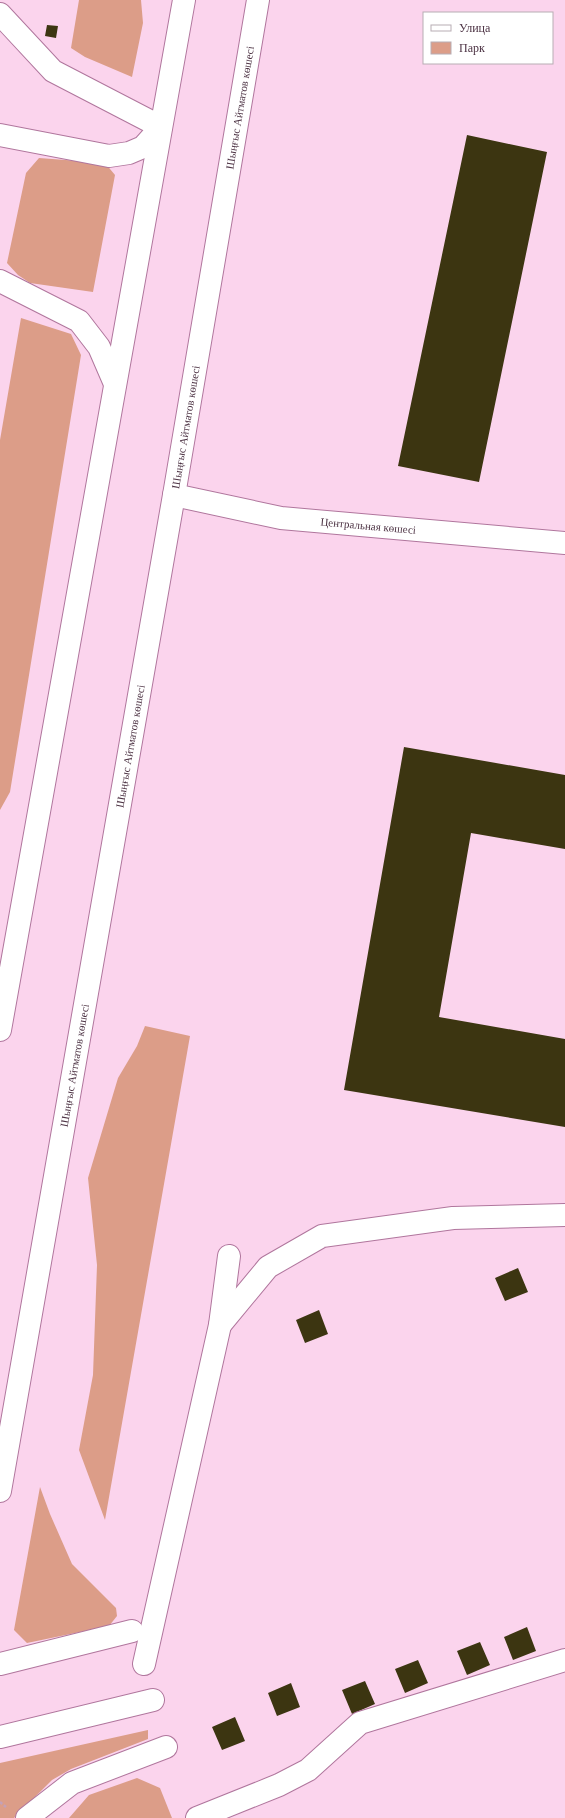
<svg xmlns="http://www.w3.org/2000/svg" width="565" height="1818" font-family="'Times New Roman',serif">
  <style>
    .green { fill: #dc9d88 }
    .building { fill: #3c3511 }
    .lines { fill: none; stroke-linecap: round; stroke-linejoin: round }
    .minor-casing { stroke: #b0769d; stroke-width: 24 }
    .major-casing { stroke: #b0769d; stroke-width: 24 }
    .path { stroke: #c4a1b8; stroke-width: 2.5; stroke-dasharray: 3 2; stroke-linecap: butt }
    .minor { stroke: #fff; stroke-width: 22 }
    .major { stroke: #fff; stroke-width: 22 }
    .labels { text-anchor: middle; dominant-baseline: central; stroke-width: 4; stroke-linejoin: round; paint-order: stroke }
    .street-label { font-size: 11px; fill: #4d3344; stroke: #fff }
  </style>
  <rect width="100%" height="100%" fill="#fbd4ed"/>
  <path class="green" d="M79 0H141L143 23 132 77 85 57 71 48Z
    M39 158 105 163 115 175 93 292 30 283 18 275 7 263 26 173Z
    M21 318 71 334 81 355 10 792 0 810V440Z
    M145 1026 190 1036 105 1520 79 1450 93 1375 97 1265 88 1178 118 1078 137 1046Z
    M40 1487 50 1514 72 1564 116 1608 117 1616 109 1626 27 1643 14 1630Z
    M148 1730V1739L71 1769 52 1780 14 1818H0V1763Z
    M137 1778 160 1788 172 1818H69L89 1795Z"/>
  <path class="building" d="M47 25 58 26 56 38 45 36Z
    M467 135 547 152 479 482 398 466Z
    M404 747 565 775V849L471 833 439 1017 565 1039V1127L344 1090Z
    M518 1268 528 1292 505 1301 495 1278Z
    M319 1310 328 1334 305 1343 296 1320Z
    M527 1627 536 1651 513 1660 504 1637Z
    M480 1642 490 1665 467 1675 457 1651Z
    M418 1660 428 1683 405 1693 395 1669Z
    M365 1681 375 1704 352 1714 342 1690Z
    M291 1683 300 1707 277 1716 268 1693Z
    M235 1717 245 1741 222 1750 212 1727Z"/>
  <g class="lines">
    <defs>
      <g id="minor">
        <path d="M0 14 53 71 161 127 143 147 129 153 109 156 0 135"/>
        <path d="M0 281 79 321 99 347 115 384"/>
        <path id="s1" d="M174 495 281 518 565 543"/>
        <path d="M220 1325 268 1267 322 1236 453 1218 565 1215"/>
        <path d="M0 1664 132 1631"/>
        <path d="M144 1664 220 1325 229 1256"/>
        <path d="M0 1737 153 1700"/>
        <path d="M27 1818 72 1783 166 1747"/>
        <path d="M197 1818 279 1785 308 1770 360 1723 565 1660"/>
      </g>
      <g id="major">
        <path d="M0 1030 184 0"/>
        <path id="s2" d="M0 1491 174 495 258 0"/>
      </g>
    </defs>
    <use href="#minor" class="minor-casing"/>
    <use href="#major" class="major-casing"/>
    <path class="path" d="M0 1802 6 1807"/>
    <use href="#minor" class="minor"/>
    <use href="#major" class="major"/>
  </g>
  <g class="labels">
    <g class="street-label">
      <text stroke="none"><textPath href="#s2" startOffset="1404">Шыңғыс Айтматов көшесі</textPath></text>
      <text stroke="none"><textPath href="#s2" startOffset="1080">Шыңғыс Айтматов көшесі</textPath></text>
      <text stroke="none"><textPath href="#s1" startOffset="197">Центральная көшесі</textPath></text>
      <text stroke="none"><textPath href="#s2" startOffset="756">Шыңғыс Айтматов көшесі</textPath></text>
      <text stroke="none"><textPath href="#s2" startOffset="432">Шыңғыс Айтматов көшесі</textPath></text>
    </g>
  </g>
  <rect x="423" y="12" width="130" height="52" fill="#ffffff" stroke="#b8adb4"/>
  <rect x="431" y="25" width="20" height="6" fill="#ffffff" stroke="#b8adb4"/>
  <text x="459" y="32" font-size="12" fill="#4d3344">Улица</text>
  <rect x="431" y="42" width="20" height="12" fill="#dc9d88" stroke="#b8adb4"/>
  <text x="459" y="52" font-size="12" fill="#4d3344">Парк</text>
</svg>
